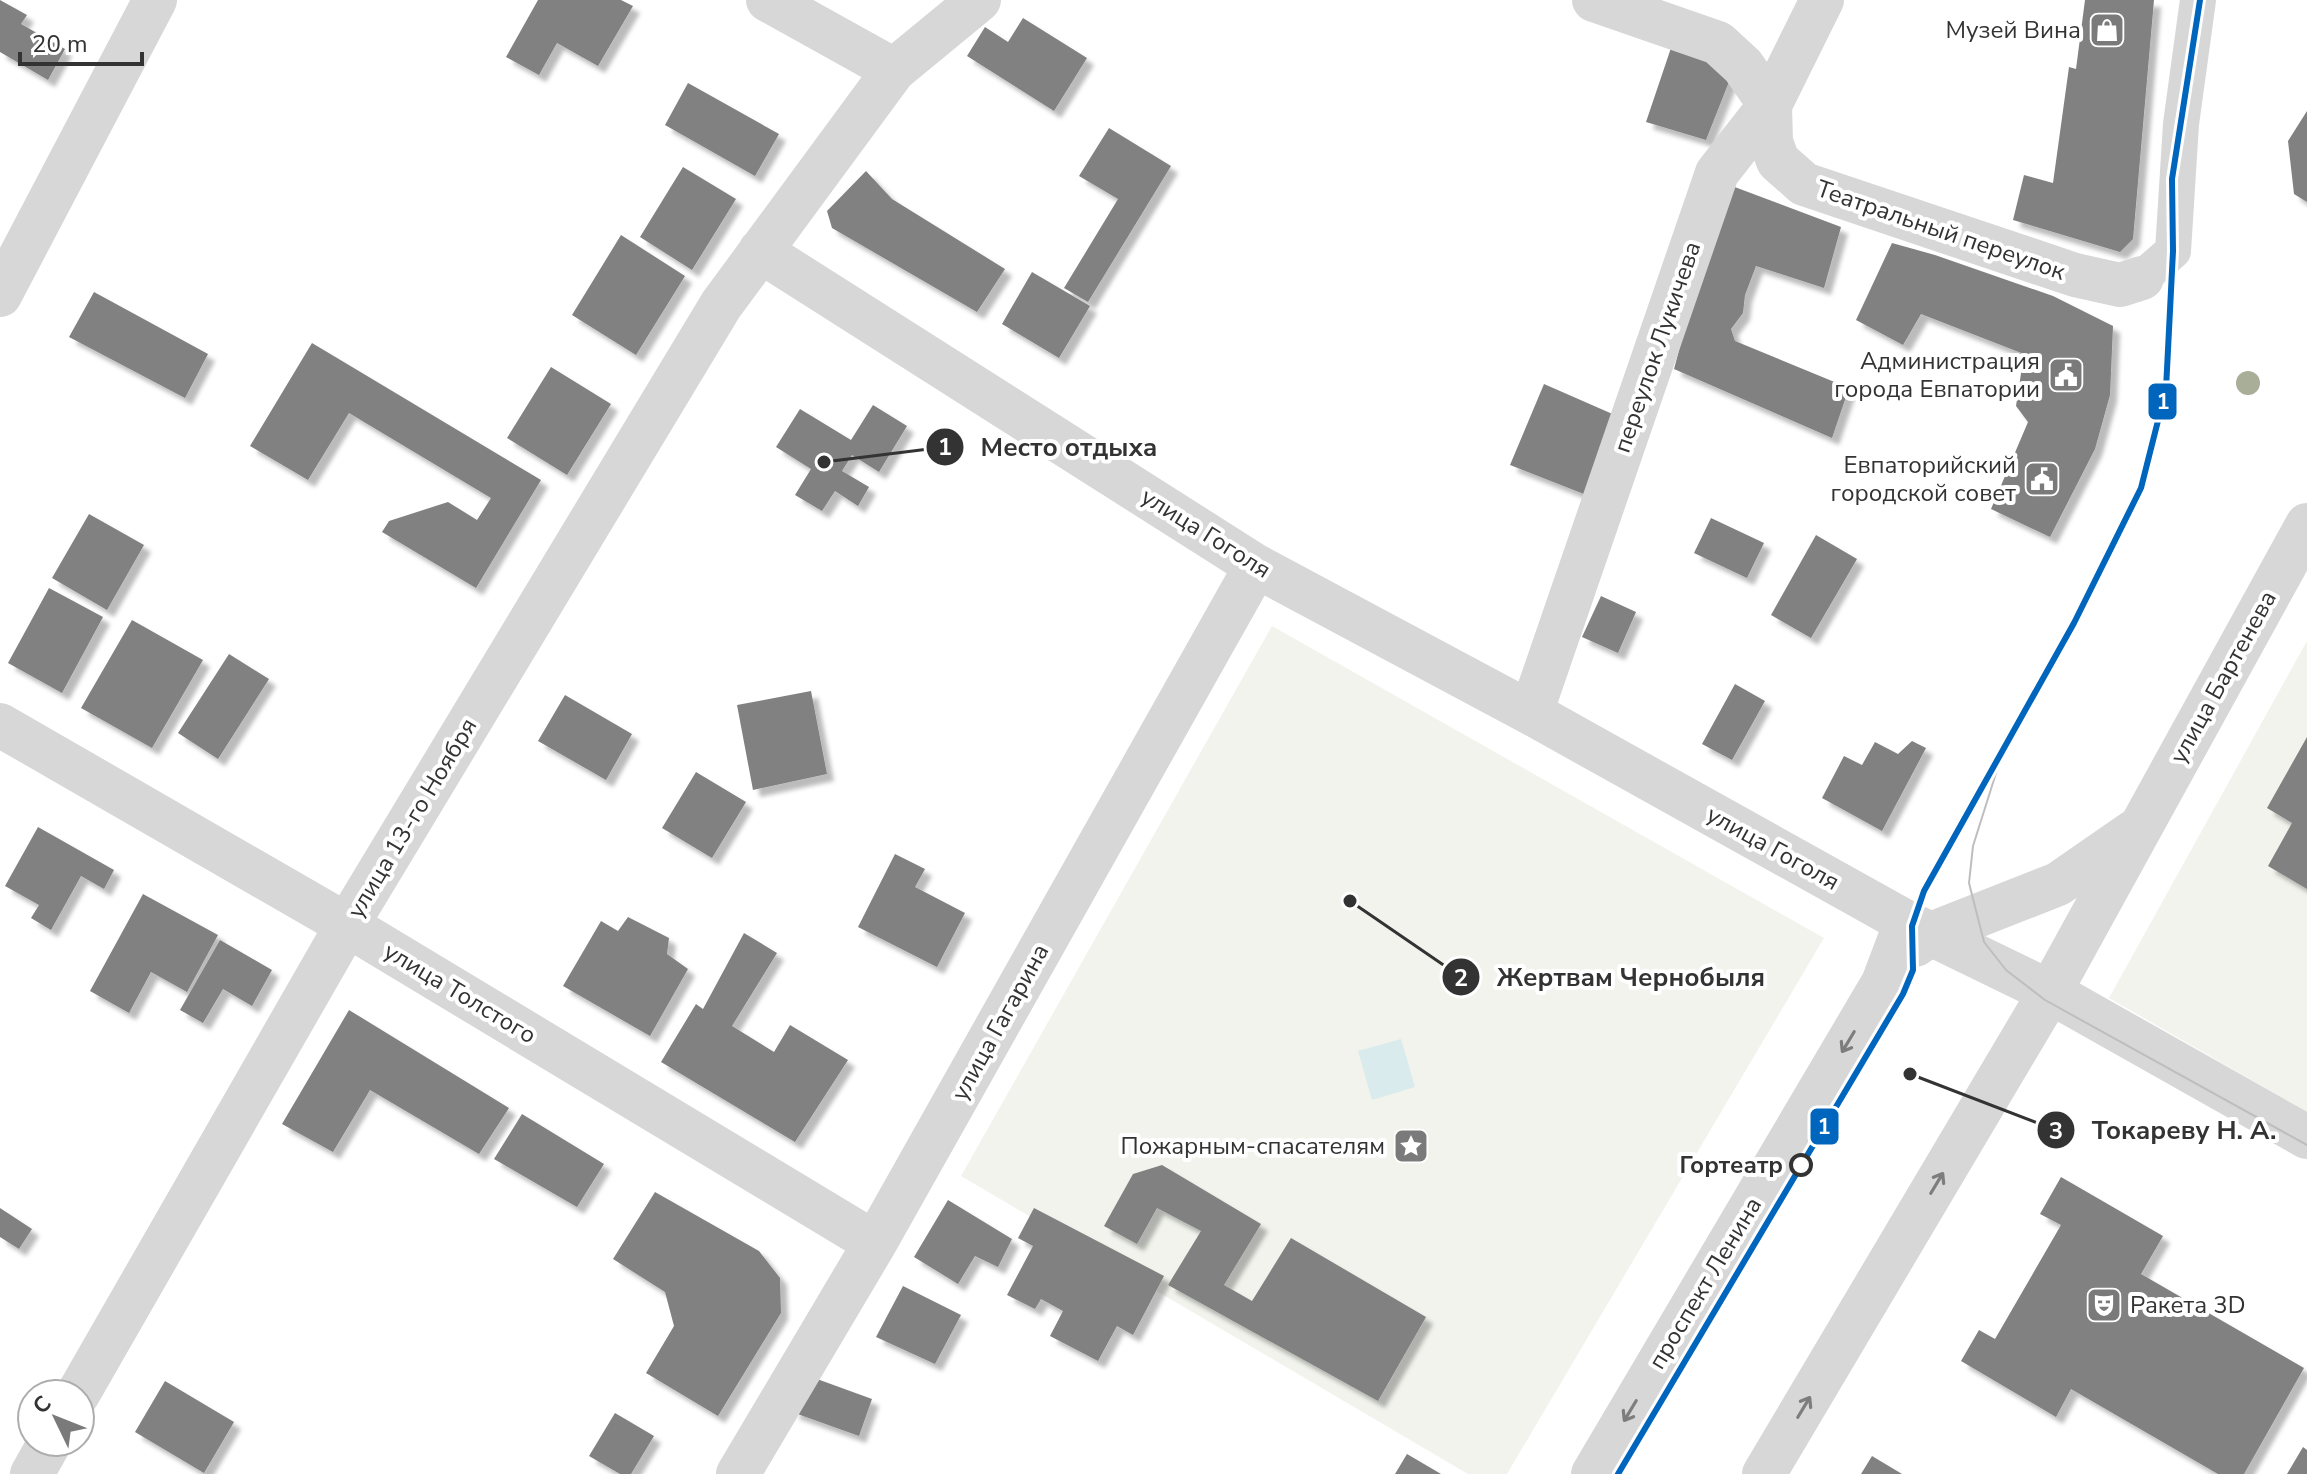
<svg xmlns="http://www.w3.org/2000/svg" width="2307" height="1474" font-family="'Nunito Sans',sans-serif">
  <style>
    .green { fill: #f1f3ec }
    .water { fill: #daebed }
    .building { fill: #818181; filter: url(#shadow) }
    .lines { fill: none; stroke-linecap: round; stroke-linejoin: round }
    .pedestrian { stroke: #d7d7d7; stroke-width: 36 }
    .minor { stroke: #d7d7d7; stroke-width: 44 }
    .tertiary { stroke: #d7d7d7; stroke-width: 44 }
    .tram { stroke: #bebebe; stroke-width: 2 }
    .tram-1-casing { stroke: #fff; stroke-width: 12 }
    .tram-1 { stroke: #0065bd; stroke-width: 6 }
    .tree { fill: #a8ae98 }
    .oneway { stroke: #7d7d7d }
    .stop-dot { fill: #fff; stroke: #333; stroke-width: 4 }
    .labels { text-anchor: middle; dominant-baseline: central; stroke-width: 8; stroke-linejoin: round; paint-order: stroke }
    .poi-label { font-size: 24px; fill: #333; stroke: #fff; text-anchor: end }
    .street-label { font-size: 24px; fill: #333; stroke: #fff }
    .stop-label { font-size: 24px; font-weight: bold; fill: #333; stroke: #fff; text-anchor: end }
    .leader { fill: none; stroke: #333; stroke-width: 3 }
    .callout-dot { fill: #333; stroke: #fff; stroke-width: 3 }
    .mark-label { font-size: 24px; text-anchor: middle; font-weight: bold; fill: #fff }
    .callout-label { font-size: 26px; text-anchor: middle; font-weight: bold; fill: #333; stroke: #fff; stroke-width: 8; stroke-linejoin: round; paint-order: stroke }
    .line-badge { stroke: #fff; stroke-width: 3 }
    .badge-label { font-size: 22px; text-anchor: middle; font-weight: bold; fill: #fff }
  </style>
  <defs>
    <filter id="shadow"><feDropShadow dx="7" dy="7" stdDeviation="2" flood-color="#0004"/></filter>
  </defs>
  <rect width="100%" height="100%" fill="#fff"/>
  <path class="green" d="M1272 626 1824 938 1507 1474H1468L961 1176Z
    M2307 641V1112L2109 998Z"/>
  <path class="water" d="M1401 1039 1415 1087 1372 1100 1358 1051Z"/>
  <path class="building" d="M0 0 27 15 21 24 65 49 48 80 0 52Z
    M538 0H621L633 6 598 66 557 43 539 75 506 57Z
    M2085 0H2154L2133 239 2120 252 2013 220 2024 175 2053 183 2069 67 2076 69Z
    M1023 18 1087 58 1054 111 967 56 985 27 1008 42Z
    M1673 42 1736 64 1706 140 1646 122Z
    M688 83 779 134 755 176 665 125Z
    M2307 111V202L2294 194 2288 141Z
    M1109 128 1171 166 1088 302 1064 288 1118 199 1079 176Z
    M683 167 736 199 692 270 640 237Z
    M866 171 892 199 1005 269 977 312 832 228 827 211Z
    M1732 186 1841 227 1824 288 1756 266 1745 295 1743 313 1731 329 1735 341 1849 388 1832 438 1674 369 1691 305Z
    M621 235 685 276 636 355 572 315Z
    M1892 243 1935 255 2053 296 2113 326 2110 395 2095 449 2050 537 1991 509 2028 422 2016 406 2024 354 1921 314 1903 345 1856 320Z
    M1032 272 1090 306 1059 358 1002 324Z
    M94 292 208 354 185 398 69 337Z
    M312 343 541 480 476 588 382 532 389 521 448 502 477 520 491 498 349 413 308 480 250 446Z
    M551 367 611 404 567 475 507 438Z
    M1544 384 1617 416 1589 496 1510 465Z
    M873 405 907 426 879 472 852 455 842 471 869 487 858 506 835 491 822 511 795 495 811 469 776 447 800 409 851 440Z
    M89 514 144 545 107 610 52 578Z
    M1711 518 1764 543 1747 578 1694 553Z
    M1816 535 1857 559 1811 638 1771 615Z
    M49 588 103 617 62 693 8 663Z
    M1601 596 1636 612 1618 653 1582 637Z
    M132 620 203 660 152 748 81 708Z
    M229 654 269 679 218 759 178 733Z
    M1735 684 1765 701 1732 760 1702 744Z
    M811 691 827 774 753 790 737 705Z
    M565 695 632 734 606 780 538 741Z
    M2307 737V889L2268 866 2292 823 2267 808Z
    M1912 741 1926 748 1882 831 1822 798 1844 756 1862 765 1875 742 1898 754Z
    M696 772 746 802 712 858 662 828Z
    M38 827 114 870 104 889 81 876 51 930 31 918 39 905 5 886Z
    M895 854 925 869 915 887 965 913 937 967 858 927Z
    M143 894 218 935 187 992 151 972 129 1013 90 991Z
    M628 917 669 938 667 954 688 969 650 1036 563 986 601 921 618 931Z
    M744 933 777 953 732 1026 774 1052 790 1025 848 1060 795 1142 661 1062 696 1004 703 1009Z
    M220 940 272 970 252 1006 223 989 203 1023 180 1010Z
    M349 1010 509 1108 479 1154 370 1090 333 1152 282 1124Z
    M522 1114 604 1164 577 1207 494 1159Z
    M1162 1165 1261 1224 1224 1285 1252 1301 1291 1238 1426 1317 1378 1401 1168 1285 1201 1231 1157 1208 1137 1244 1104 1226 1133 1174Z
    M2061 1177 2163 1236 2141 1274 2304 1368 2244 1474H2218L2071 1389 2056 1417 1961 1361 1979 1330 1995 1339 2061 1225 2040 1214Z
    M655 1192 759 1251 780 1278 781 1313 718 1416 646 1373 674 1326 665 1292 613 1259Z
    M948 1200 1012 1239 998 1267 975 1256 958 1284 914 1257Z
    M0 1208 32 1229 19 1249 0 1237Z
    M1034 1208 1164 1276 1133 1335 1117 1326 1098 1361 1050 1336 1063 1311 1041 1299 1035 1309 1007 1295 1033 1246 1018 1238Z
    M903 1286 961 1315 935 1364 876 1337Z
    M806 1375 872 1399 859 1436 792 1412Z
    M165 1381 234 1422 204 1473 135 1432Z
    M615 1413 654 1436 631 1474H620L589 1456Z
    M2303 1447 2307 1450V1474H2287Z
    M1407 1454 1441 1474H1395Z
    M1872 1456 1902 1474H1861Z"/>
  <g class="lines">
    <path class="pedestrian" d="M2142 278 2173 251 2181 124 2198 0"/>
    <path class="minor" d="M1594 0 1718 43 1743 66 1770 105 1771 142 1778 161 1804 184 2075 275 2120 285 2142 278
      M894 70 979 0
      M760 251 1256 566 1531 713 1906 922
      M1531 713 1717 173 1770 105 1822 0
      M0 725 347 925 875 1243
      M2050 992 2307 1137
      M78 1394 347 925 721 305 894 70 768 0
      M32 1474 50 1442
      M738 1474 875 1243 1256 566"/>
    <path class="tertiary" d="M0 295 155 0
      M1915 945 1931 934 2058 884 2133 832
      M1593 1474 1883 983 1906 922 2050 992
      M1764 1474 2050 992 2307 525"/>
    <path class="tram" d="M2003 751 1973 846 1969 883 1984 942 2006 970 2045 1000 2307 1145"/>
    <defs>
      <path id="tram-1" d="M1618 1474 1903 994 1913 970 1912 926 1924 891 2074 623 2141 488 2166 389 2173 251 2172 179 2200 0"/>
    </defs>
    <use href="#tram-1" class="tram-1-casing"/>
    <use href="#tram-1" class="tram-1"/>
  </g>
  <circle class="tree" cx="2248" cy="383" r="12"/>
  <defs><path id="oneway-shaft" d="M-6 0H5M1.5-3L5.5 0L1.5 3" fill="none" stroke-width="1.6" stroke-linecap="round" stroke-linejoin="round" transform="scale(2)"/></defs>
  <g class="oneway">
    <use href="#oneway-shaft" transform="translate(1848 1042) rotate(121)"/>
    <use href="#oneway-shaft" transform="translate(1937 1183) rotate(-59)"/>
    <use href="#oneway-shaft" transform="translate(1804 1407) rotate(-59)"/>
    <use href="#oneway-shaft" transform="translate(1630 1411) rotate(121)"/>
  </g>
  <defs>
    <symbol id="shop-square" viewBox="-11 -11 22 22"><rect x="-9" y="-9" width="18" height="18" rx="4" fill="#7a7a7a" stroke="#fff"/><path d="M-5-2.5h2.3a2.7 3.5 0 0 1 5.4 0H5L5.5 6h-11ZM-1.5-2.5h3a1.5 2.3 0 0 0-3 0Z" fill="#fff"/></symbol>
    <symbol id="civic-square" viewBox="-11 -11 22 22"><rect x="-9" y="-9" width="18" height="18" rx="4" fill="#7a7a7a" stroke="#fff"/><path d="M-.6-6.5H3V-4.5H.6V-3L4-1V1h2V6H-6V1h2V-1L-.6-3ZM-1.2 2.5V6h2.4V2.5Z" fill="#fff"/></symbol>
    <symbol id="sight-square" viewBox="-11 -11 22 22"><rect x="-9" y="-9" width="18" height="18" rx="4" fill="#7a7a7a" stroke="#fff"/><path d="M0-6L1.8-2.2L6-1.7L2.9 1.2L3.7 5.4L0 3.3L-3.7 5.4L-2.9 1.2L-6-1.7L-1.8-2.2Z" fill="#fff"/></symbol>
    <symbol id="theatre-square" viewBox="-11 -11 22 22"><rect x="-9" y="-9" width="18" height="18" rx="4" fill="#7a7a7a" stroke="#fff"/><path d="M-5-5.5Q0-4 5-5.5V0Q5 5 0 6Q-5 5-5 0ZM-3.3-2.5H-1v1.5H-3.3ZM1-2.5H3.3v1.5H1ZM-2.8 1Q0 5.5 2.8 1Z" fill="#fff"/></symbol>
  </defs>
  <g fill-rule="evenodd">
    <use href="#shop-square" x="2087" y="10" width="40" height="40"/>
    <use href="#civic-square" x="2046" y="355" width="40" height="40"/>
    <use href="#civic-square" x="2022" y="459" width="40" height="40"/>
    <use href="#sight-square" x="1391" y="1126" width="40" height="40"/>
    <use href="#theatre-square" x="2084" y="1285" width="40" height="40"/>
  </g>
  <circle class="stop-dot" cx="1801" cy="1165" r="10"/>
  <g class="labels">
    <g class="poi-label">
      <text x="2081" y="30">Музей Вина</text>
      <text x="2040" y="361">Администрация<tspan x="2040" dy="28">города Евпатории</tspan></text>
      <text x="2016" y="465">Евпаторийский<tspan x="2016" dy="28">городской совет</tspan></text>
      <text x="1385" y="1146">Пожарным-спасателям</text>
      <text x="2130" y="1305" text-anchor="start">Ракета 3D</text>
    </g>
    <g class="street-label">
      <text transform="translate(1941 230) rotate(19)">Театральный переулок</text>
      <text transform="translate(1657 347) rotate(-71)">переулок Лукичева</text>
      <text transform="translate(1206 533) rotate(32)">улица Гоголя</text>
      <text transform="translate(2223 677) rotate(-61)">улица Бартенева</text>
      <text transform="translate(412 818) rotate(-59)">улица 13-го Ноября</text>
      <text transform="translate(1773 848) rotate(29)">улица Гоголя</text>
      <text transform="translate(460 993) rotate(31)">улица Толстого</text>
      <text transform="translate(1000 1022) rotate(-61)">улица Гагарина</text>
      <text transform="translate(1705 1283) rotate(-59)">проспект Ленина</text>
    </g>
    <g class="stop-label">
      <text x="1783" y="1165">Гортеатр</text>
    </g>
  </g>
  <path class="leader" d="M824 462L945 447M1350 901L1461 977M1910 1074L2056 1130"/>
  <g class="callout-dot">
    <circle cx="824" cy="462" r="8"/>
    <circle cx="1350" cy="901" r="8"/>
    <circle cx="1910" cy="1074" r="8"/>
    <circle cx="945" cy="447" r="20"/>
    <circle cx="1461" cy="977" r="20"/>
    <circle cx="2056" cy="1130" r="20"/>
  </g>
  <g class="mark-label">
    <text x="945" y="455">1</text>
    <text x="1461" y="986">2</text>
    <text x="2056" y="1139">3</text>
  </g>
  <g class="callout-label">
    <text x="1069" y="456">Место отдыха</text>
    <text x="1631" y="986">Жертвам Чернобыля</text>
    <text x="2184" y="1139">Токареву Н. А.</text>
  </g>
  <g class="line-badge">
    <rect x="2147" y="382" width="31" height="39" rx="8" fill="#0065bd"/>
    <rect x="1809" y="1107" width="31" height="39" rx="8" fill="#0065bd"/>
  </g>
  <g class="badge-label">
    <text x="2163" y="409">1</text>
    <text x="1824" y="1134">1</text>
  </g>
  <g transform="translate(56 1418) rotate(313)"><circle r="38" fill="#ffffff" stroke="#adadad" stroke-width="2"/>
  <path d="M0-6L14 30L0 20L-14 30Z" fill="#7a7a7a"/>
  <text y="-12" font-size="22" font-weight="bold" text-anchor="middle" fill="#333333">С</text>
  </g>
  <path d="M20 52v12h122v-12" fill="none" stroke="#333333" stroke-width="4"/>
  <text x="32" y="52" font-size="24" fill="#333333" stroke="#ffffff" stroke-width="6" paint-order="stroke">20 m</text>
</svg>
